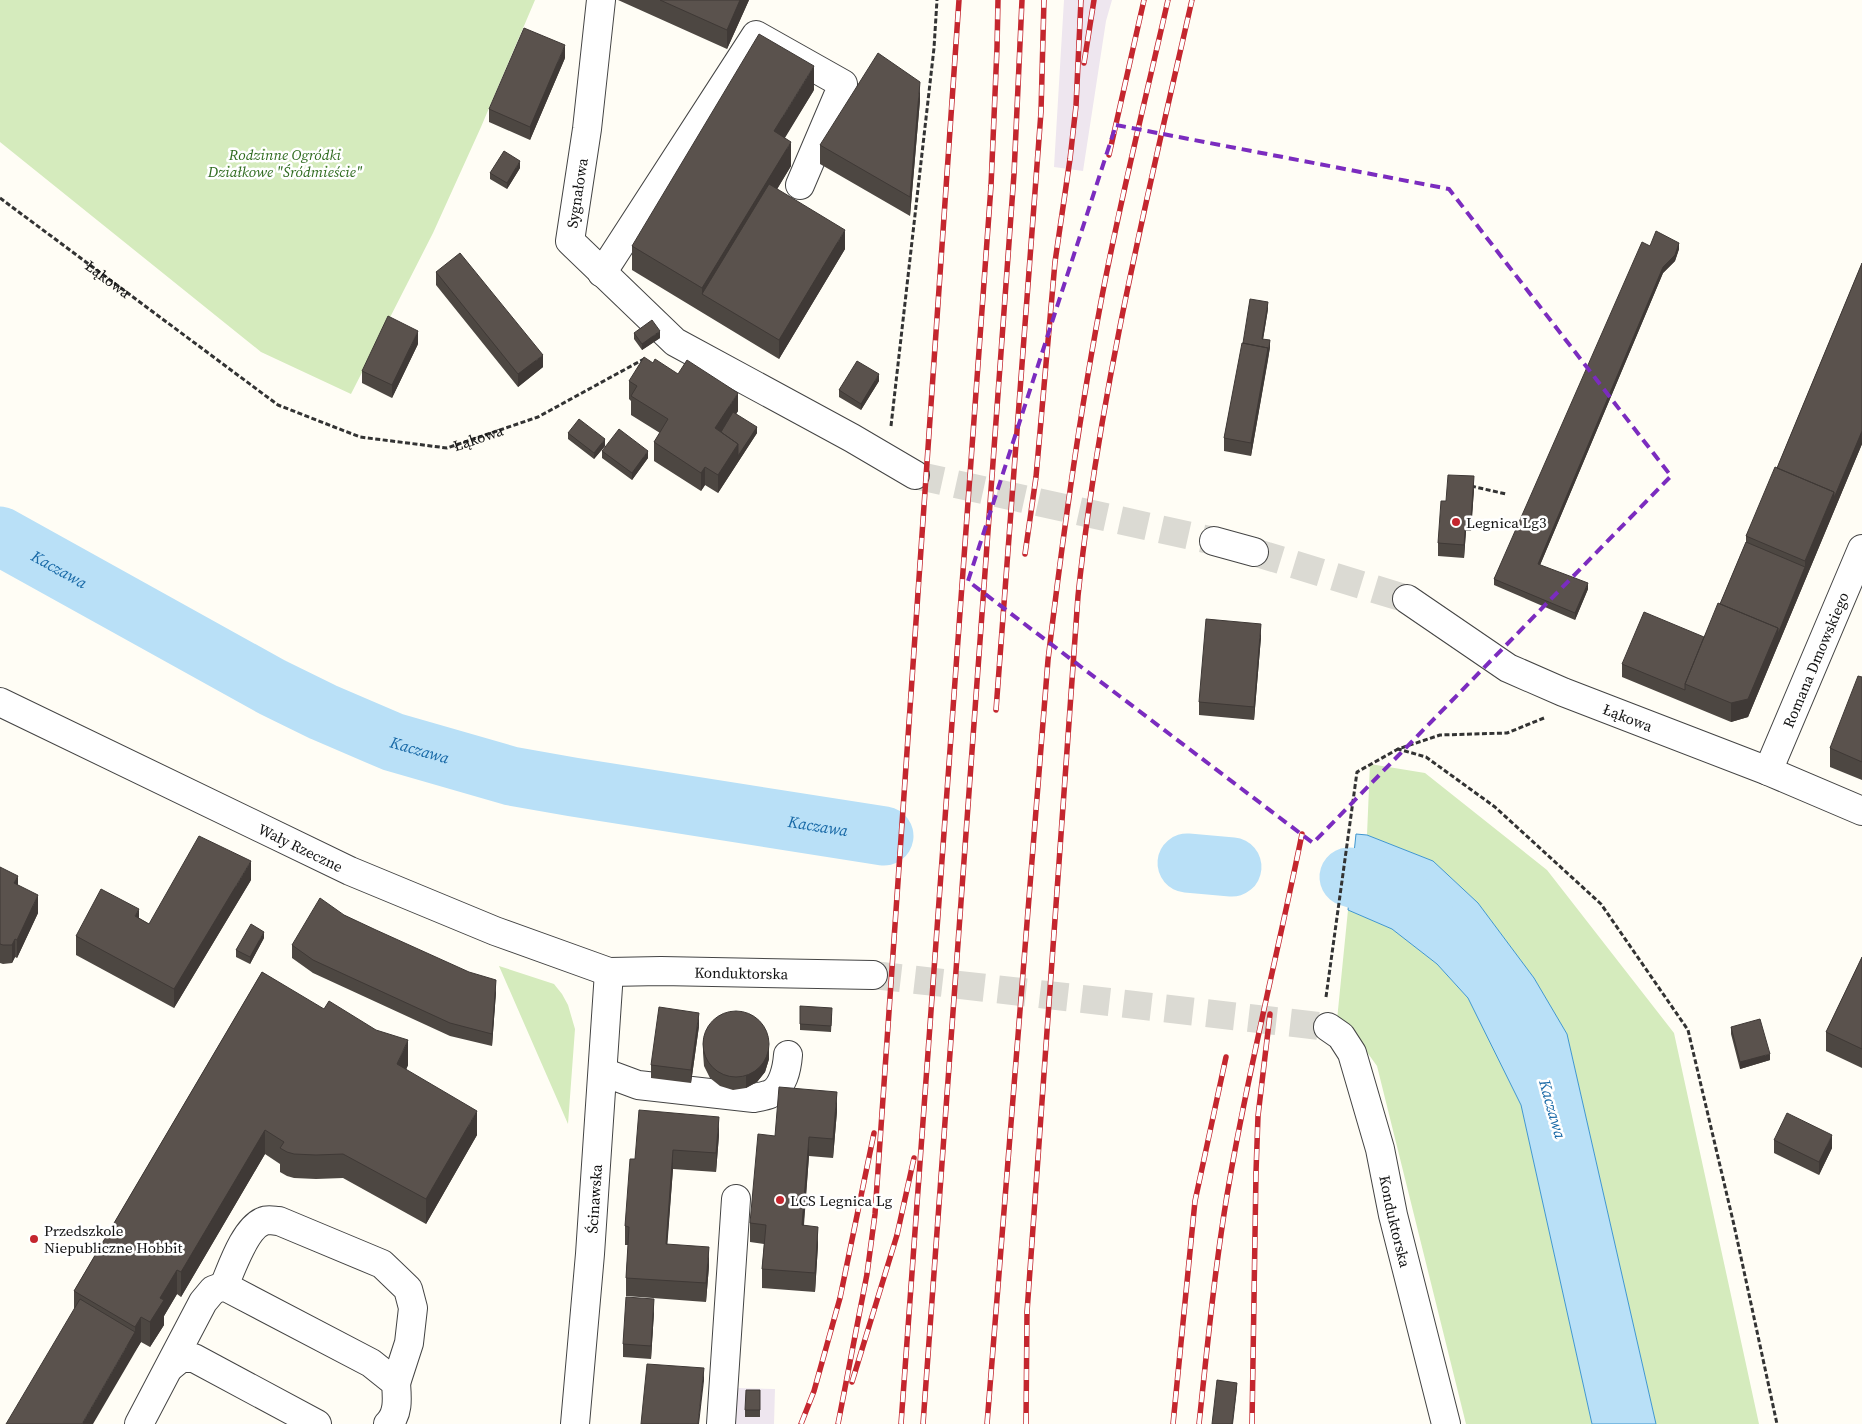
<svg xmlns="http://www.w3.org/2000/svg" width="1862" height="1424" font-family="'Source Serif 4',serif">
  <style>
    .industrial { fill: #eee6ef }
    .green { fill: #d5ebbd }
    .water { fill: #b9e0f7; stroke: #3f96cf }
    .lines { fill: none; stroke-linecap: round; stroke-linejoin: round }
    .river { stroke: #b9e0f7; stroke-width: 59 }
    .minor-tunnel { stroke: #dbdad3; stroke-width: 28; stroke-dasharray: 28 14; stroke-linecap: butt }
    .minor-casing { stroke: #444; stroke-width: 30 }
    .path { stroke: #333; stroke-width: 3; stroke-dasharray: 5 2.5; stroke-linecap: butt }
    .minor { stroke: #fff; stroke-width: 28 }
    .rail-casing { stroke: #c4262e; stroke-width: 5.5 }
    .rail { stroke: #fff; stroke-width: 4; stroke-dasharray: 11; stroke-linecap: butt }
    .wall { fill: #4d4742 }
    .shaded-wall { fill: #3f3936 }
    .building { fill: #5a524d; stroke: #3f3936 }
    .marked { fill: none; stroke: #7b2cbf; stroke-width: 4; stroke-dasharray: 10 6; stroke-linejoin: round }
    .poi-dot { fill: #c4262e; stroke: #fff; stroke-width: 2 }
    .labels { text-anchor: middle; dominant-baseline: central; stroke-width: 5; stroke-linejoin: round; paint-order: stroke }
    .park-label { font-size: 15px; font-style: italic; fill: #2f6b1f; stroke: #fff }
    .street-label { font-size: 15px; fill: #111; stroke: #fff }
    .poi-label { font-size: 15px; fill: #111; stroke: #fff; text-anchor: start }
    .water-label { font-size: 16px; font-style: italic; fill: #1768a6; stroke: #fff }
  </style>
  <rect width="100%" height="100%" fill="#fffdf5"/>
  <path class="industrial" d="M1064 0H1112L1106 21 1083 171 1054 167Z
    M737 1388 775 1389 774 1424H736Z"/>
  <path class="green" d="M0 0H535L481 127 433 233 351 394 261 352 0 142Z
    M1370 764 1425 773 1547 870 1674 1033 1759 1424H1656L1567 1034 1534 978 1478 903 1433 861 1367 835Z
    M1348 910 1392 929 1437 964 1468 998 1521 1105 1592 1424H1466L1377 1066 1364 1048 1337 1020Z
    M499 966 554 984 562 994 568 1005 575 1029 568 1124Z"/>
  <path class="water" d="M1356 834 1367 835 1433 861 1478 903 1534 978 1567 1034 1656 1424H1592L1521 1105 1468 998 1437 964 1392 929 1348 910Z"/>
  <g class="lines">
    <g class="river">
      <path id="s1" d="M0 536 272 687 323 712 393 742 511 776 573 787 884 836"/>
      <path d="M1187 863 1232 867"/>
      <path d="M1349 877 1393 891 1424 914"/>
    </g>
    <path class="minor-tunnel" d="M915 475 1214 541
      M1254 552 1407 599
      M873 975 1328 1027"/>
    <defs>
      <g id="minor">
        <path d="M601 0 587 129 570 241 675 342 852 438 915 475"/>
        <path d="M602 273 756 35 843 84 800 185"/>
        <path d="M1214 541 1254 552"/>
        <path id="s3" d="M1407 599 1508 668 1563 692 1768 771 1862 811"/>
        <path id="s4" d="M0 702 350 871 495 931 609 972 661 971 873 975"/>
        <path id="s5" d="M1768 771 1862 549"/>
        <path id="s6" d="M1328 1027 1341 1036 1352 1053 1380 1149 1393 1215 1446 1424"/>
        <path d="M603 1072 638 1085 754 1098C759 1097 765 1096 770 1094 783 1088 787 1068 788 1055"/>
        <path d="M224 1286C231 1270 245 1227 264 1221 268 1219 275 1221 279 1221L382 1264 408 1289 413 1308 409 1343 396 1383"/>
        <path d="M170 1367 181 1358H194L317 1424"/>
        <path d="M139 1424 203 1302 213 1290 224 1286 371 1363 396 1383C397 1397 399 1414 388 1424"/>
        <path id="s7" d="M575 1424 590 1254 609 972"/>
        <path d="M721 1424 736 1199"/>
      </g>
    </defs>
    <use href="#minor" class="minor-casing"/>
    <g class="path">
      <path id="s2" d="M0 198 278 405 360 437 447 448 538 417 644 359"/>
      <path d="M891 426 934 48 937 0"/>
      <path d="M1471 486 1506 494"/>
      <path d="M1544 718 1507 733 1440 735 1398 749 1426 757 1495 807 1601 904 1688 1030 1734 1225 1777 1424"/>
      <path d="M1326 997 1357 772 1398 749"/>
    </g>
    <use href="#minor" class="minor"/>
    <defs>
      <path id="rail" d="M1084 63 1094 0
        M1109 155 1144 0
        M1025 554 1036 477 1055 262 1070 159 1076 106 1081 0
        M996 710 1041 112 1044 0
        M852 1382 897 1235 914 1158
        M801 1424 814 1391 840 1298 874 1133
        M838 1424 867 1274 875 1214 959 0
        M901 1424 991 186 997 48 998 0
        M923 1424 1014 174 1022 0
        M987 1424 1048 660C1062 542 1078 424 1100 307 1119 204 1145 102 1168 0
        M1026 1424 1027 1312 1078 596C1099 394 1147 198 1192 0
        M1173 1424 1195 1201 1226 1057
        M1199 1424C1208 1340 1216 1255 1231 1172 1251 1059 1279 947 1302 834
        M1252 1424 1256 1172 1258 1116 1270 1014"/>
    </defs>
    <use href="#rail" class="rail-casing"/>
    <use href="#rail" class="rail"/>
  </g>
  <path class="wall" d="M618 0H749L727 49Z
    M565 58 530 140 489 122V109Z
    M814 90 784 138 791 166 777 189 845 249 779 359 632 270V246Z
    M920 100 910 216 820 164V145Z
    M520 168 507 189 490 179V173Z
    M1650 246 1679 249 1675 261 1663 273 1540 565 1588 589 1575 620 1494 585V579Z
    M1862 263V444L1748 717 1731 722 1622 677V664L1704 637 1720 604 1746 542V536L1777 468Z
    M436 272 543 367 518 387 436 285Z
    M1268 309 1263 339 1270 347 1251 456 1224 451V438L1243 343Z
    M634 333 660 338 642 350 634 339Z
    M418 344 392 398 362 383V371Z
    M653 363 738 411 736 414 757 433 718 493 705 485 701 491 654 461V442L660 433 631 415V401L629 399V381Z
    M879 381 861 410 839 397V390Z
    M568 433 605 446 594 459 568 439Z
    M602 451 648 458 632 480 602 458Z
    M1474 489 1471 531H1466L1464 558 1438 556V543L1446 501Z
    M1261 637 1254 720 1199 715V702Z
    M1862 677V780L1830 767V748Z
    M0 867 18 885 38 913 17 958 15 957 12 963 3 964 0 963Z
    M251 880 174 1008 76 955V936L139 918 149 924Z
    M344 915 496 992 492 1046 450 1036 313 973 292 958V945Z
    M264 938 250 964 236 957V950Z
    M1862 957V1068L1826 1051V1032Z
    M262 972 408 1065 406 1070 477 1135 426 1224 343 1178 316 1179 294 1178 287 1176 280 1172V1164L265 1154 181 1297 177 1294 164 1316V1325L150 1347 141 1342 135 1351 74 1308V1291Z
    M800 1006 832 1014 831 1032 800 1030Z
    M699 1026 691 1083 651 1078V1065Z
    M1731 1027 1770 1060 1740 1069 1731 1034Z
    M703 1040 769 1059 765 1072 757 1082 746 1088 733 1090 720 1086 710 1078 704 1066 703 1053Z
    M837 1111 833 1158 809 1156 804 1225 818 1245 815 1292 762 1288V1269L764 1244 750 1242V1223L775 1136Z
    M719 1135 716 1172 673 1169 667 1244 709 1266 706 1302 626 1296V1278L628 1245H625V1226L635 1159Z
    M1774 1140 1832 1148 1819 1175 1774 1153Z
    M654 1312 651 1359 623 1357V1344Z
    M760 1390V1417H745V1410Z"/>
  <path class="shaded-wall" d="M740 0H749L727 49V30Z
    M565 45V58L530 140V127Z
    M814 66V90L774 156V131Z
    M920 82V100L910 216V197Z
    M791 142V166L711 299 702 294V313V288Z
    M520 161V168L507 189V183Z
    M845 230V249L779 359V340Z
    M1679 243V249L1675 261 1663 273 1538 570V564L1663 267Z
    M1268 302V309L1262 346V339Z
    M418 331V344L392 398V385Z
    M660 331V338L642 350V344Z
    M1270 340V347L1268 360 1251 456V443L1268 348Z
    M543 355V367L518 387V374Z
    M879 374V381L861 410V404Z
    M738 393V411L718 443 715 428Z
    M757 427V433L718 493V475L738 444Z
    M1862 431V444L1748 717 1731 722V703L1778 628 1805 567V561L1834 492Z
    M605 439V446L594 459V453Z
    M648 451V458L632 480V473Z
    M705 467V485L701 491V473Z
    M1474 476V489L1471 531V519Z
    M1466 518V531L1464 558V545Z
    M1588 583V589L1575 620V613Z
    M1261 624V637L1254 720V707Z
    M251 861V880L174 1008V989Z
    M18 876V895L14 883Z
    M38 895V913L17 958V940Z
    M139 909V928L135 916Z
    M264 932V938L250 964V957Z
    M15 939V957L12 963V945Z
    M496 980V992L492 1046V1034Z
    M699 1013V1026L691 1083V1070Z
    M408 1040V1065L397 1089V1064Z
    M769 1047V1059L765 1072 757 1082 746 1088V1075Z
    M1770 1054V1060L1740 1069V1062Z
    M837 1092V1111L833 1158V1139Z
    M477 1111V1135L426 1224V1199Z
    M719 1117V1135L716 1172V1153Z
    M265 1130V1154L181 1297V1272Z
    M1832 1135V1148L1819 1175V1162Z
    M809 1137V1156L802 1244V1225Z
    M673 1150V1169L666 1263V1244Z
    M818 1227V1245L815 1292V1273Z
    M709 1247V1266L706 1302V1283Z
    M177 1270V1294L164 1316V1325L150 1347V1322L160 1298Z
    M654 1299V1312L651 1359V1346Z
    M141 1317V1342L93 1424H82L135 1332V1327Z
    M704 1368V1381L699 1424H698Z
    M1237 1383V1389L1233 1424H1232Z"/>
  <path class="building" d="M660 0H740L727 30Z
    M524 28 565 45 530 127 489 109Z
    M759 34 814 66 774 131 791 142 702 288 632 246Z
    M878 53 920 82 910 197 820 145Z
    M504 151 520 161 507 183 490 173Z
    M769 184 845 230 779 340 702 294Z
    M1656 231 1679 243 1675 255 1663 267 1538 564 1588 583 1575 613 1494 579 1642 242 1650 246Z
    M460 253 543 355 518 374 436 272Z
    M1862 263V431L1834 498V492L1777 468Z
    M1250 299 1268 302 1262 339 1270 340 1268 354V348L1243 343Z
    M388 316 418 331 392 385 362 371Z
    M652 320 660 331 642 344 634 333Z
    M1242 343 1268 348 1251 443 1224 438Z
    M644 357 653 363 655 359 678 374 687 360 738 393 715 428 738 444 718 475 705 467 701 473 654 442 668 419 631 396 637 386 629 381Z
    M857 361 879 374 861 404 839 390Z
    M733 412 757 427 738 456V444L721 432Z
    M579 419 605 439 594 453 568 433Z
    M619 429 648 451 632 473 602 451Z
    M1775 467 1834 492 1805 561 1746 536Z
    M1448 475 1474 476 1471 519 1466 518 1464 545 1438 543 1441 501H1446Z
    M1746 542 1805 567 1778 634V628L1720 604Z
    M1718 603 1778 628 1748 699 1731 703 1685 684Z
    M1644 612 1704 637 1685 684V690L1622 664Z
    M1206 619 1261 624 1254 707 1199 702Z
    M1858 676 1862 677V762L1830 748Z
    M199 836 251 861 174 989 76 936 101 889 139 909 135 916 149 924Z
    M0 867 18 876 14 883 38 895 17 940 15 939 12 945H3L0 944Z
    M320 898 344 915 376 930 469 972 496 980 492 1034 450 1023 313 960 292 945Z
    M251 924 264 932 250 957 236 950Z
    M1862 957V1049L1826 1032Z
    M262 972 324 1009 329 1001 376 1030 408 1040 397 1064 477 1111 426 1199 343 1154 316 1155 294 1154 287 1152 280 1148 284 1142 265 1130 181 1272 177 1270 160 1298 164 1300 150 1322 141 1317 135 1327 74 1291Z
    M800 1006 832 1008 831 1026 800 1024Z
    M659 1007 699 1013 691 1070 651 1065Z
    M703 1044a33 33 0 1 1 66 0a33 33 0 1 1-66 0Z
    M1760 1019 1770 1054 1740 1062 1731 1027Z
    M779 1087 837 1092 833 1139 809 1137 802 1225 818 1227 815 1273 762 1269 766 1225 750 1223 758 1134 775 1136Z
    M639 1110 719 1117 716 1153 673 1150 666 1244 709 1247 706 1283 626 1278 629 1227 625 1226 630 1159H635Z
    M1787 1113 1832 1135 1819 1162 1774 1140Z
    M626 1297 654 1299 651 1346 623 1344Z
    M80 1299 135 1332 82 1424H6Z
    M647 1364 704 1368 698 1424H641Z
    M1217 1380 1237 1383 1232 1424H1212Z
    M746 1390H760V1410H745Z"/>
  <path class="marked" d="M1116 125 1449 189 1671 476 1313 843 968 581Z"/>
  <g class="poi-dot">
    <circle cx="1456" cy="522" r="5"/>
    <circle cx="780" cy="1200" r="5"/>
    <circle cx="34" cy="1239" r="5"/>
  </g>
  <g class="labels">
    <g class="park-label">
      <text x="285" y="154">Rodzinne Ogródki<tspan x="285" dy="17">Działkowe "Śródmieście"</tspan></text>
    </g>
    <g class="street-label">
      <text transform="translate(577 193) rotate(-81)">Sygnałowa</text>
      <text stroke="none"><textPath href="#s2" startOffset="135">Łąkowa</textPath></text>
      <text stroke="none"><textPath href="#s2" startOffset="555">Łąkowa</textPath></text>
      <text stroke="none"><textPath href="#s5" startOffset="121">Romana Dmowskiego</textPath></text>
      <text stroke="none"><textPath href="#s3" startOffset="252">Łąkowa</textPath></text>
      <text stroke="none"><textPath href="#s4" startOffset="334">Wały Rzeczne</textPath></text>
      <text stroke="none"><textPath href="#s4" startOffset="799">Konduktorska</textPath></text>
      <text stroke="none"><textPath href="#s7" startOffset="226">Ścinawska</textPath></text>
      <text stroke="none"><textPath href="#s6" startOffset="210">Konduktorska</textPath></text>
    </g>
    <g class="poi-label">
      <text x="1466" y="522">Legnica Lg3</text>
      <text x="790" y="1200">LCS Legnica Lg</text>
      <text x="44" y="1230">Przedszkole<tspan x="44" dy="17">Niepubliczne Hobbit</tspan></text>
    </g>
    <g class="water-label">
      <text stroke="none"><textPath href="#s1" startOffset="68">Kaczawa</textPath></text>
      <text stroke="none"><textPath href="#s1" startOffset="472">Kaczawa</textPath></text>
      <text stroke="none"><textPath href="#s1" startOffset="878">Kaczawa</textPath></text>
      <text transform="translate(1553 1109) rotate(74)">Kaczawa</text>
    </g>
  </g>
</svg>
